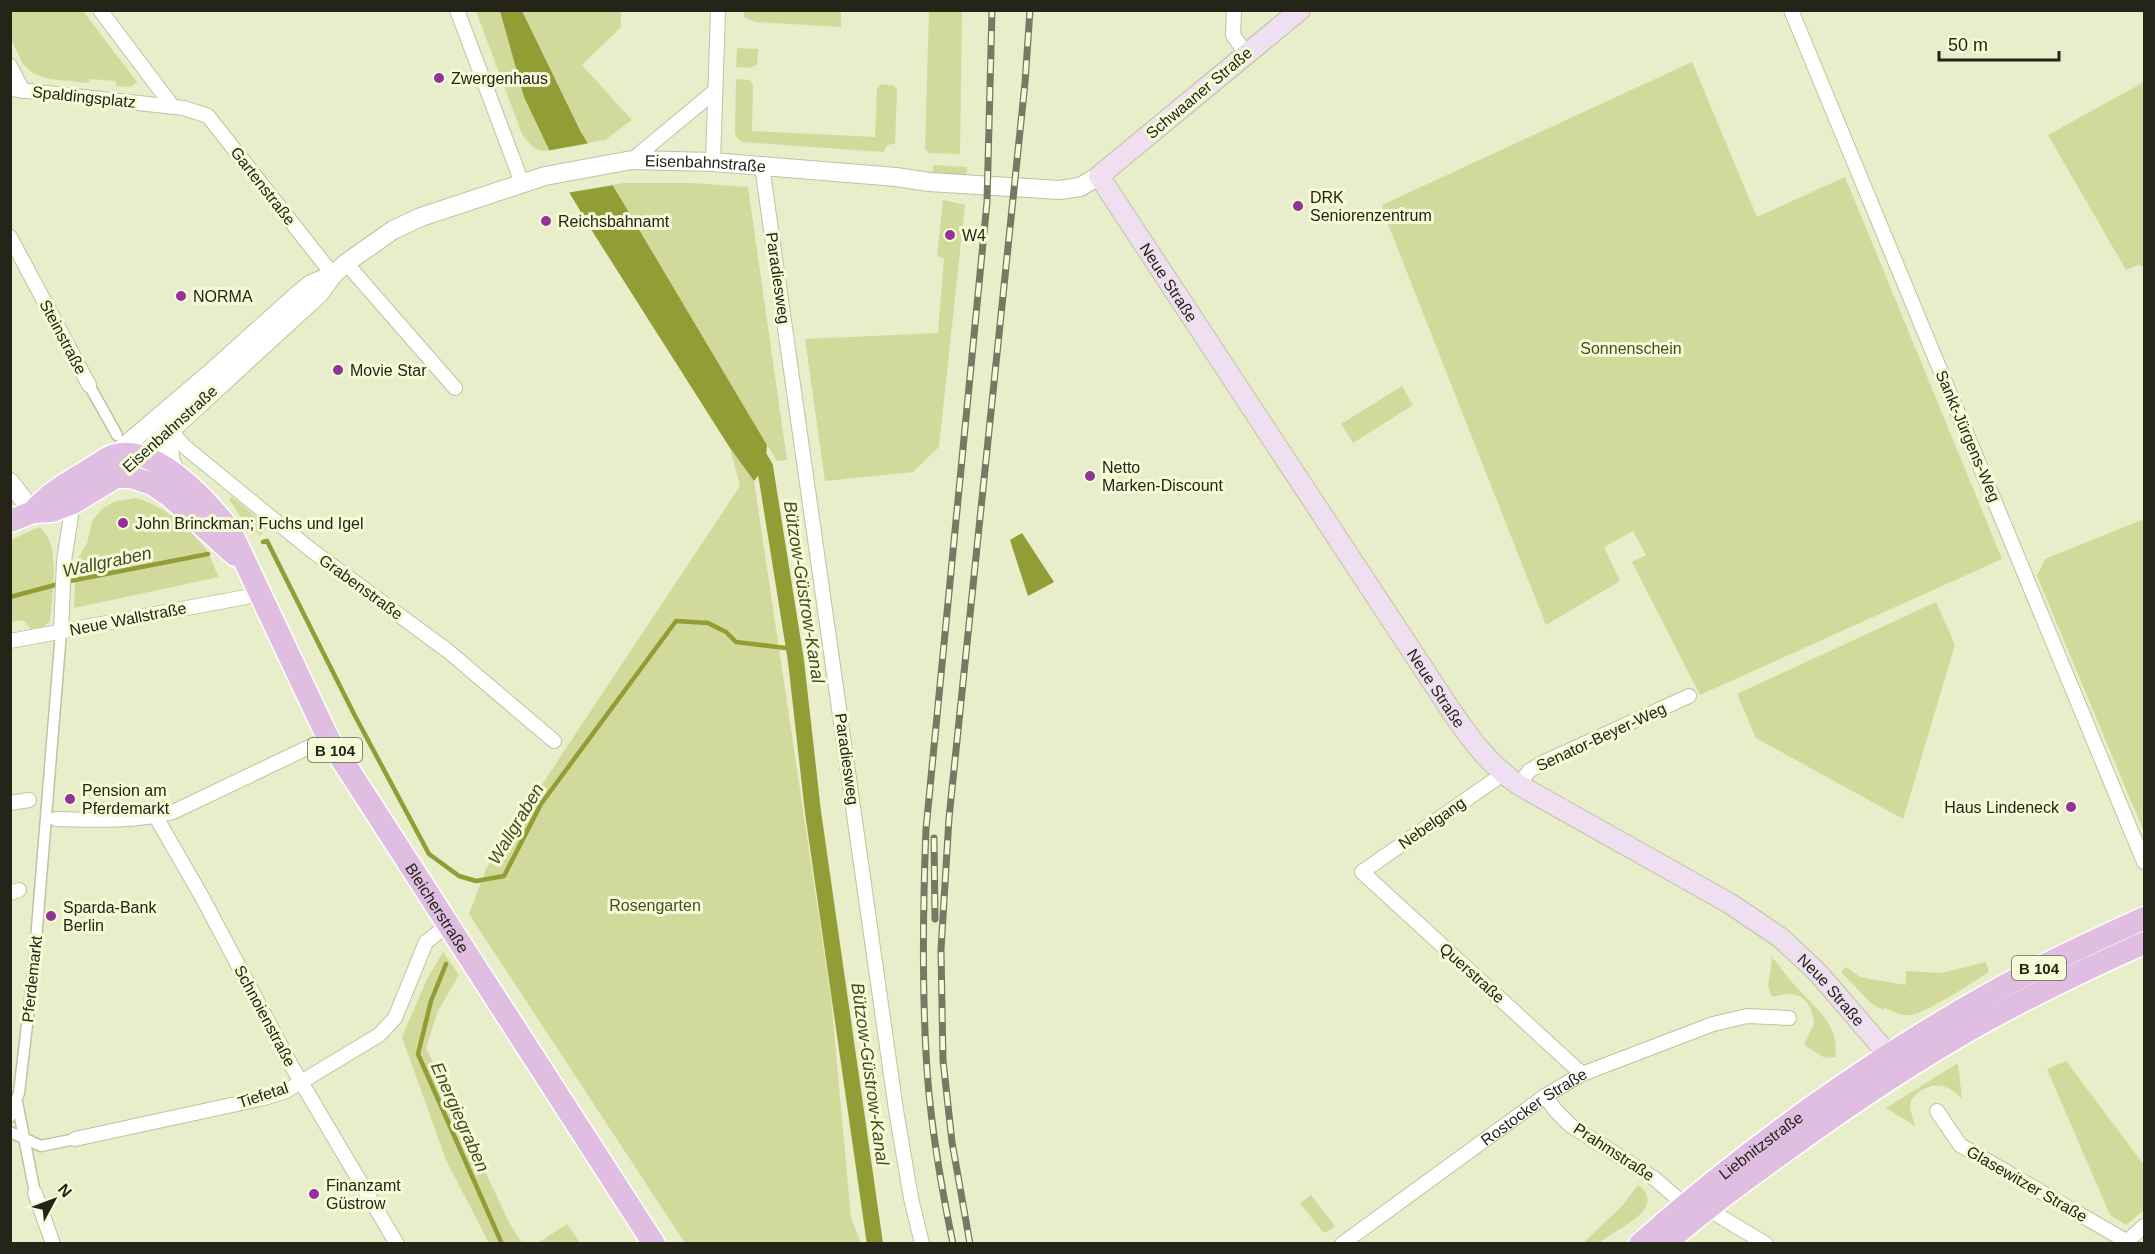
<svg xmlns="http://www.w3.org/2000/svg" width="2155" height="1254" font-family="Helvetica,sans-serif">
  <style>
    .green { fill: #d2da9b }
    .water { fill: #939d36 }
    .pier { fill: #e8edca }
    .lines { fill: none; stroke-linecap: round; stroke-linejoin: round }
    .stream { stroke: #939d36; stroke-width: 4.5 }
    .canal { stroke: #939d36; stroke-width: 16 }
    .pedestrian-casing { stroke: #bec3a1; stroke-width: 13 }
    .minor-casing { stroke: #bec3a1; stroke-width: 16 }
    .tertiary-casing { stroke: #bec3a1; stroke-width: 20 }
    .secondary-casing { stroke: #bec3a1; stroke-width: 22 }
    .primary-casing { stroke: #fff; stroke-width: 25 }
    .pedestrian { stroke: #fff; stroke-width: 10 }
    .minor { stroke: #fff; stroke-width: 14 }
    .tertiary { stroke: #fff; stroke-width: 18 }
    .secondary { stroke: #efdff1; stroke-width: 20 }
    .primary { stroke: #e0bee2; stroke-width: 22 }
    .rail-casing { stroke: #767963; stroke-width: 7 }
    .rail { stroke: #f5fbd7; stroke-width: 4.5; stroke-dasharray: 14; stroke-linecap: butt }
    .poi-dot { fill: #92329a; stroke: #f5fbd7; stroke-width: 2 }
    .labels { text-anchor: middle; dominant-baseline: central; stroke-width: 6; stroke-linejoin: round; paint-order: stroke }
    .shield { fill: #f5fbd7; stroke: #636551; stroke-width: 1.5 }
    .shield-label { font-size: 15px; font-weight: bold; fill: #242518 }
    .poi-label { font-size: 16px; fill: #242518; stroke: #f5fbd7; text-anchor: start }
    .street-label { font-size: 16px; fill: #242518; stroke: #f5fbd7 }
    .park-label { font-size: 16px; fill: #484d23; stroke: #f5fbd7 }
    .water-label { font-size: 18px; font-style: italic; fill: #474c22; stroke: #f5fbd7 }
  </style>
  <rect width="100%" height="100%" fill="#e8edca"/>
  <path class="green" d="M11 10 83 11 137 82 131 87 116 86V81L90 79 89 83 49 79 34 74 23 64 11 39Z
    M476 11H500L524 97 549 150C535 153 530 144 522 134Z
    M522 11H621V27L582 65 632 120 605 140 587 143Z
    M744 11H841V27L756 22 744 17Z
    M929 11H962L960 154 929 153 925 149Z
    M737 48 758 49 757 65 749 68 736 67Z
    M1692 62 1757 217 1845 177 2002 559 1700 695 1632 562 1646 555 1633 531 1604 547 1620 581 1546 625 1384 214 1382 205Z
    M736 79 750 80 753 86 752 131 875 137 877 89 881 84 894 86 897 90 895 144C888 144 885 145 884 152L742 142 737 138 735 133Z
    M2144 82V267L2138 265 2126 270 2048 135Z
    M933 165 967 167 966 177 932 175Z
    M624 183H692L748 187 787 460 777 461 611 185Z
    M943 200 965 205 939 447 913 472 825 481 805 339 938 333 944 258 937 256Z
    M1402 386 1413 405 1353 443 1341 424Z
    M730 448 754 481 831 998 851 1218 861 1243H685L469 914 486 869 740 486Z
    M232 497 268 527 260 536 258 533 250 530 229 499Z
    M136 498C161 505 189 526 204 547 211 556 214 568 219 577L74 608 76 561 87 544 92 521 103 508 116 501Z
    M2144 519V832L2037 576 2045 559Z
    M39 527C62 542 52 597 50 621L43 627 31 629 23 620 11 622V540Z
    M1936 602 1955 645 1903 819 1756 738 1737 694Z
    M443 952 459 975 438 1011 426 1048 510 1224 522 1243H489L446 1160 402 1037 427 979Z
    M1770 955C1778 963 1783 972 1790 980 1810 1004 1841 1023 1835 1057L1825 1058 1804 1045 1814 1024C1811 996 1797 990 1772 997L1768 986 1772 961Z
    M1986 962 1989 972C1973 982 1928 1012 1911 1015 1901 1016 1893 1012 1884 1007L1883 1010 1872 1004 1841 972 1846 967 1860 977 1906 985V971L1941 973Z
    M2066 1061 2144 1165V1210L2126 1225 2110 1215 2047 1069Z
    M1958 1063 1962 1099C1946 1081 1927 1081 1911 1100L1910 1109 1915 1126 1886 1108Z
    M1638 1185C1670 1209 1613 1230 1599 1243H1583L1622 1206Z
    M1311 1195 1335 1226 1327 1232H1323L1300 1203Z
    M567 1224 580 1243H538Z"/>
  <path class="water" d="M500 11H522L581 132 767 445 765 467 754 481 730 448 594 234 569 192 524 97Z
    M1022 533 1054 582 1028 596 1010 540Z"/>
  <path class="pier" d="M590 143 614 185 566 193 546 151Z"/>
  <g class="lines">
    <path class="stream" d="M263 542 267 541 354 714 429 854 459 876 476 881 504 876 541 804 676 621 708 623 726 632 736 642 794 649
      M10 597 70 581 208 554
      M446 964 431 1001 418 1054 502 1244"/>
    <path class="canal" d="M754 448 765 467 796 661 813 812 875 1244"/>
    <defs>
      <path id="pedestrian" d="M89 385 117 435
        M17 1102 35 1193
        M10 1117 19 1093 34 965 61 632
        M10 1132 41 1146 75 1139"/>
      <g id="minor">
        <path d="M100 10 173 107"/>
        <path d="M457 10 522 183"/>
        <path d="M1234 10 1233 35 1246 54"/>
        <path d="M1791 10 2144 862"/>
        <path d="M10 66 23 91"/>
        <path d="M10 89 184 108 208 116 333 275"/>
        <path d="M632 160 715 91"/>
        <path d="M713 162 718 10"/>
        <path d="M762 166 896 1110 911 1198 922 1244"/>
        <path d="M10 237 89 385"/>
        <path d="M346 263 455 388"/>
        <path d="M171 431 185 447 311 550 448 651 554 741"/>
        <path d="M61 632 64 561 73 503"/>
        <path d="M10 641 246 597"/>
        <path d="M1503 774 1362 872 1582 1074"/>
        <path d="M1519 785 1529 771 1542 763 1689 696"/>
        <path d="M10 803 29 800"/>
        <path d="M156 817 202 897 291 1065 397 1244"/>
        <path d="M56 819C94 820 135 822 173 812L328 738"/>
        <path d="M10 893 19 890"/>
        <path d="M1545 1096 1556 1111 1570 1125 1655 1179 1685 1205"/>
        <path d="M1937 1111 1960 1145 2126 1241"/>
        <path d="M75 1139 264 1098 286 1091 379 1035 395 1018 426 942 448 925"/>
        <path d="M35 1193 53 1244"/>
        <path d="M1706 1208 1766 1244"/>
        <path id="s1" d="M1342 1244 1545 1096 1582 1074 1713 1024 1747 1016 1789 1018"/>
        <path d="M2124 1244 2144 1226"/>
      </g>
      <g id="tertiary">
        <path d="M167 435 171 462 176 473"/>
        <path d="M113 456 214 370 301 292 311 284 333 275"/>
        <path id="s2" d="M135 463 320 293 333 275 346 263 393 230 421 217 545 176 632 160 713 162 896 177 929 182 1060 190 1080 187 1099 176"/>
        <path d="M10 482 33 512"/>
      </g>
      <g id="secondary">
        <path id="s3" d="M1300 10 1099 176 1448 706C1468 736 1488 764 1519 785L1729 903 1781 938 1819 974 1898 1066"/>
      </g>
      <g id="primary">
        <path id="s4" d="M33 512C47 495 65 484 84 473 93 468 103 460 112 456 155 441 209 503 231 532L328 738 654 1244"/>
        <path d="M10 521 33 512 52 511 73 503 116 477H131L152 484 171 497 235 555"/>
        <path id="s5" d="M1640 1244C1747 1149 1872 1059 1997 990 2045 963 2095 941 2144 918"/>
        <path d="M1665 1244C1708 1206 1753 1174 1799 1141 1856 1100 1916 1060 1978 1025 2032 995 2088 968 2144 943"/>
      </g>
    </defs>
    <use href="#pedestrian" class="pedestrian-casing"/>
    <use href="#minor" class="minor-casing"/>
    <use href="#tertiary" class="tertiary-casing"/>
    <use href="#secondary" class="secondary-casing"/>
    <use href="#primary" class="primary-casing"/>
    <use href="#pedestrian" class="pedestrian"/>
    <use href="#minor" class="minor"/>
    <use href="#tertiary" class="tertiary"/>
    <use href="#secondary" class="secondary"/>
    <use href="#primary" class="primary"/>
    <defs>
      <path id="rail" d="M934 838 935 919
        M953 1244C940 1181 929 1117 926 1053 922 979 923 904 926 829L987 202 992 10
        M970 1244 952 1142 943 1060 941 950 949 818 1025 83 1030 10"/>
    </defs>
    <use href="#rail" class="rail-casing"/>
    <use href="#rail" class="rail"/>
  </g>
  <g class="poi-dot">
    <circle cx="439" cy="78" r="6"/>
    <circle cx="1298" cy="206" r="6"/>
    <circle cx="546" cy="221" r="6"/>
    <circle cx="950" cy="235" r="6"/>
    <circle cx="181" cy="296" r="6"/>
    <circle cx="338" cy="370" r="6"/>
    <circle cx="1090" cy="476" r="6"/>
    <circle cx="123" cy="523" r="6"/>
    <circle cx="70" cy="799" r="6"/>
    <circle cx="2071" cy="807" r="6"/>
    <circle cx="51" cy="916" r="6"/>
    <circle cx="314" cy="1194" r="6"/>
  </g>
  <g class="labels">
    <g class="shield">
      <rect x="308" y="738" width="54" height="24" rx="4.5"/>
      <rect x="2012" y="956" width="54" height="24" rx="4.5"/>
    </g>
    <g class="shield-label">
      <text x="335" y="750">B 104</text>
      <text x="2039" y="968">B 104</text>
    </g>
    <g class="poi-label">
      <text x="451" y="78">Zwergenhaus</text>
      <text x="1310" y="197">DRK<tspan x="1310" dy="18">Seniorenzentrum</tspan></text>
      <text x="558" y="221">Reichsbahnamt</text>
      <text x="962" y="235">W4</text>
      <text x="193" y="296">NORMA</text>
      <text x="350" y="370">Movie Star</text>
      <text x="1102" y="467">Netto<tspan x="1102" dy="18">Marken-Discount</tspan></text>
      <text x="135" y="523">John Brinckman; Fuchs und Igel</text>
      <text x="82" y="790">Pension am<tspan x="82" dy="18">Pferdemarkt</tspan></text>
      <text x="2059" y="807" text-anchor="end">Haus Lindeneck</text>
      <text x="63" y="907">Sparda-Bank<tspan x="63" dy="18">Berlin</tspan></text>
      <text x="326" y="1185">Finanzamt<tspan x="326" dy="18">Güstrow</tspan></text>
    </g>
    <g class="street-label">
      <text transform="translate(1199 93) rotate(-40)">Schwaaner Straße</text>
      <text transform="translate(84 97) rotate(6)">Spaldingsplatz</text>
      <text stroke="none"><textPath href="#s2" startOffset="672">Eisenbahnstraße</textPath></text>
      <text transform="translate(263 186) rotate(52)">Gartenstraße</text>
      <text transform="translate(778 278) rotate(82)">Paradiesweg</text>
      <text stroke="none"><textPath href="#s3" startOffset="388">Neue Straße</textPath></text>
      <text transform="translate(63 337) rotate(62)">Steinstraße</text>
      <text transform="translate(170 429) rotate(-42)">Eisenbahnstraße</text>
      <text transform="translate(1968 436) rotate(67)">Sankt-Jürgens-Weg</text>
      <text transform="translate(361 587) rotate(36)">Grabenstraße</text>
      <text transform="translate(128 619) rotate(-11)">Neue Wallstraße</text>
      <text stroke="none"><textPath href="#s3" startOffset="874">Neue Straße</textPath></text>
      <text transform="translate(1601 737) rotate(-25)">Senator-Beyer-Weg</text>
      <text transform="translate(847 759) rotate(82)">Paradiesweg</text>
      <text transform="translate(1432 823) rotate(-35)">Nebelgang</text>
      <text stroke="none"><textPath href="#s4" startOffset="676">Bleicherstraße</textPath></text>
      <text transform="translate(1472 973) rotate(42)">Querstraße</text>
      <text transform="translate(32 979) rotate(-84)">Pferdemarkt</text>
      <text stroke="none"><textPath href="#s3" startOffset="1378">Neue Straße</textPath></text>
      <text transform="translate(265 1016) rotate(62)">Schnoienstraße</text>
      <text transform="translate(263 1095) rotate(-18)">Tiefetal</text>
      <text stroke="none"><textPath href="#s1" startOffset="236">Rostocker Straße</textPath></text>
      <text stroke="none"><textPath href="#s5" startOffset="156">Liebnitzstraße</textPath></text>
      <text transform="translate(1614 1152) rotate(33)">Prahmstraße</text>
      <text transform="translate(2027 1184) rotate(30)">Glasewitzer Straße</text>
    </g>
    <g class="park-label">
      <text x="1631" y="348">Sonnenschein</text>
      <text x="655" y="905">Rosengarten</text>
    </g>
    <g class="water-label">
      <text transform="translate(107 562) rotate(-12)">Wallgraben</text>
      <text transform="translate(804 592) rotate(81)">Bützow-Güstrow-Kanal</text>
      <text transform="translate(516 824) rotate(-59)">Wallgraben</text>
      <text transform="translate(870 1074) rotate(82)">Bützow-Güstrow-Kanal</text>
      <text transform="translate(460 1117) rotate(66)">Energiegraben</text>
    </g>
  </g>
  <rect width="2155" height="1254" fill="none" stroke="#242518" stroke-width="24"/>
  <g transform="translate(54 1200) rotate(49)" stroke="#f5fbd7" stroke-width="4.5" paint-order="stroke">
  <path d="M0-4.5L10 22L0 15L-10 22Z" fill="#242518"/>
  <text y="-9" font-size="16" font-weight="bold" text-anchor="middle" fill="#242518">N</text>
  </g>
  <path d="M1939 51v9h120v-9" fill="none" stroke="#242518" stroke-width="3"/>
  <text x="1948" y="51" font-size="18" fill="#242518" stroke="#f5fbd7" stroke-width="4.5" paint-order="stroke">50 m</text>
</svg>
